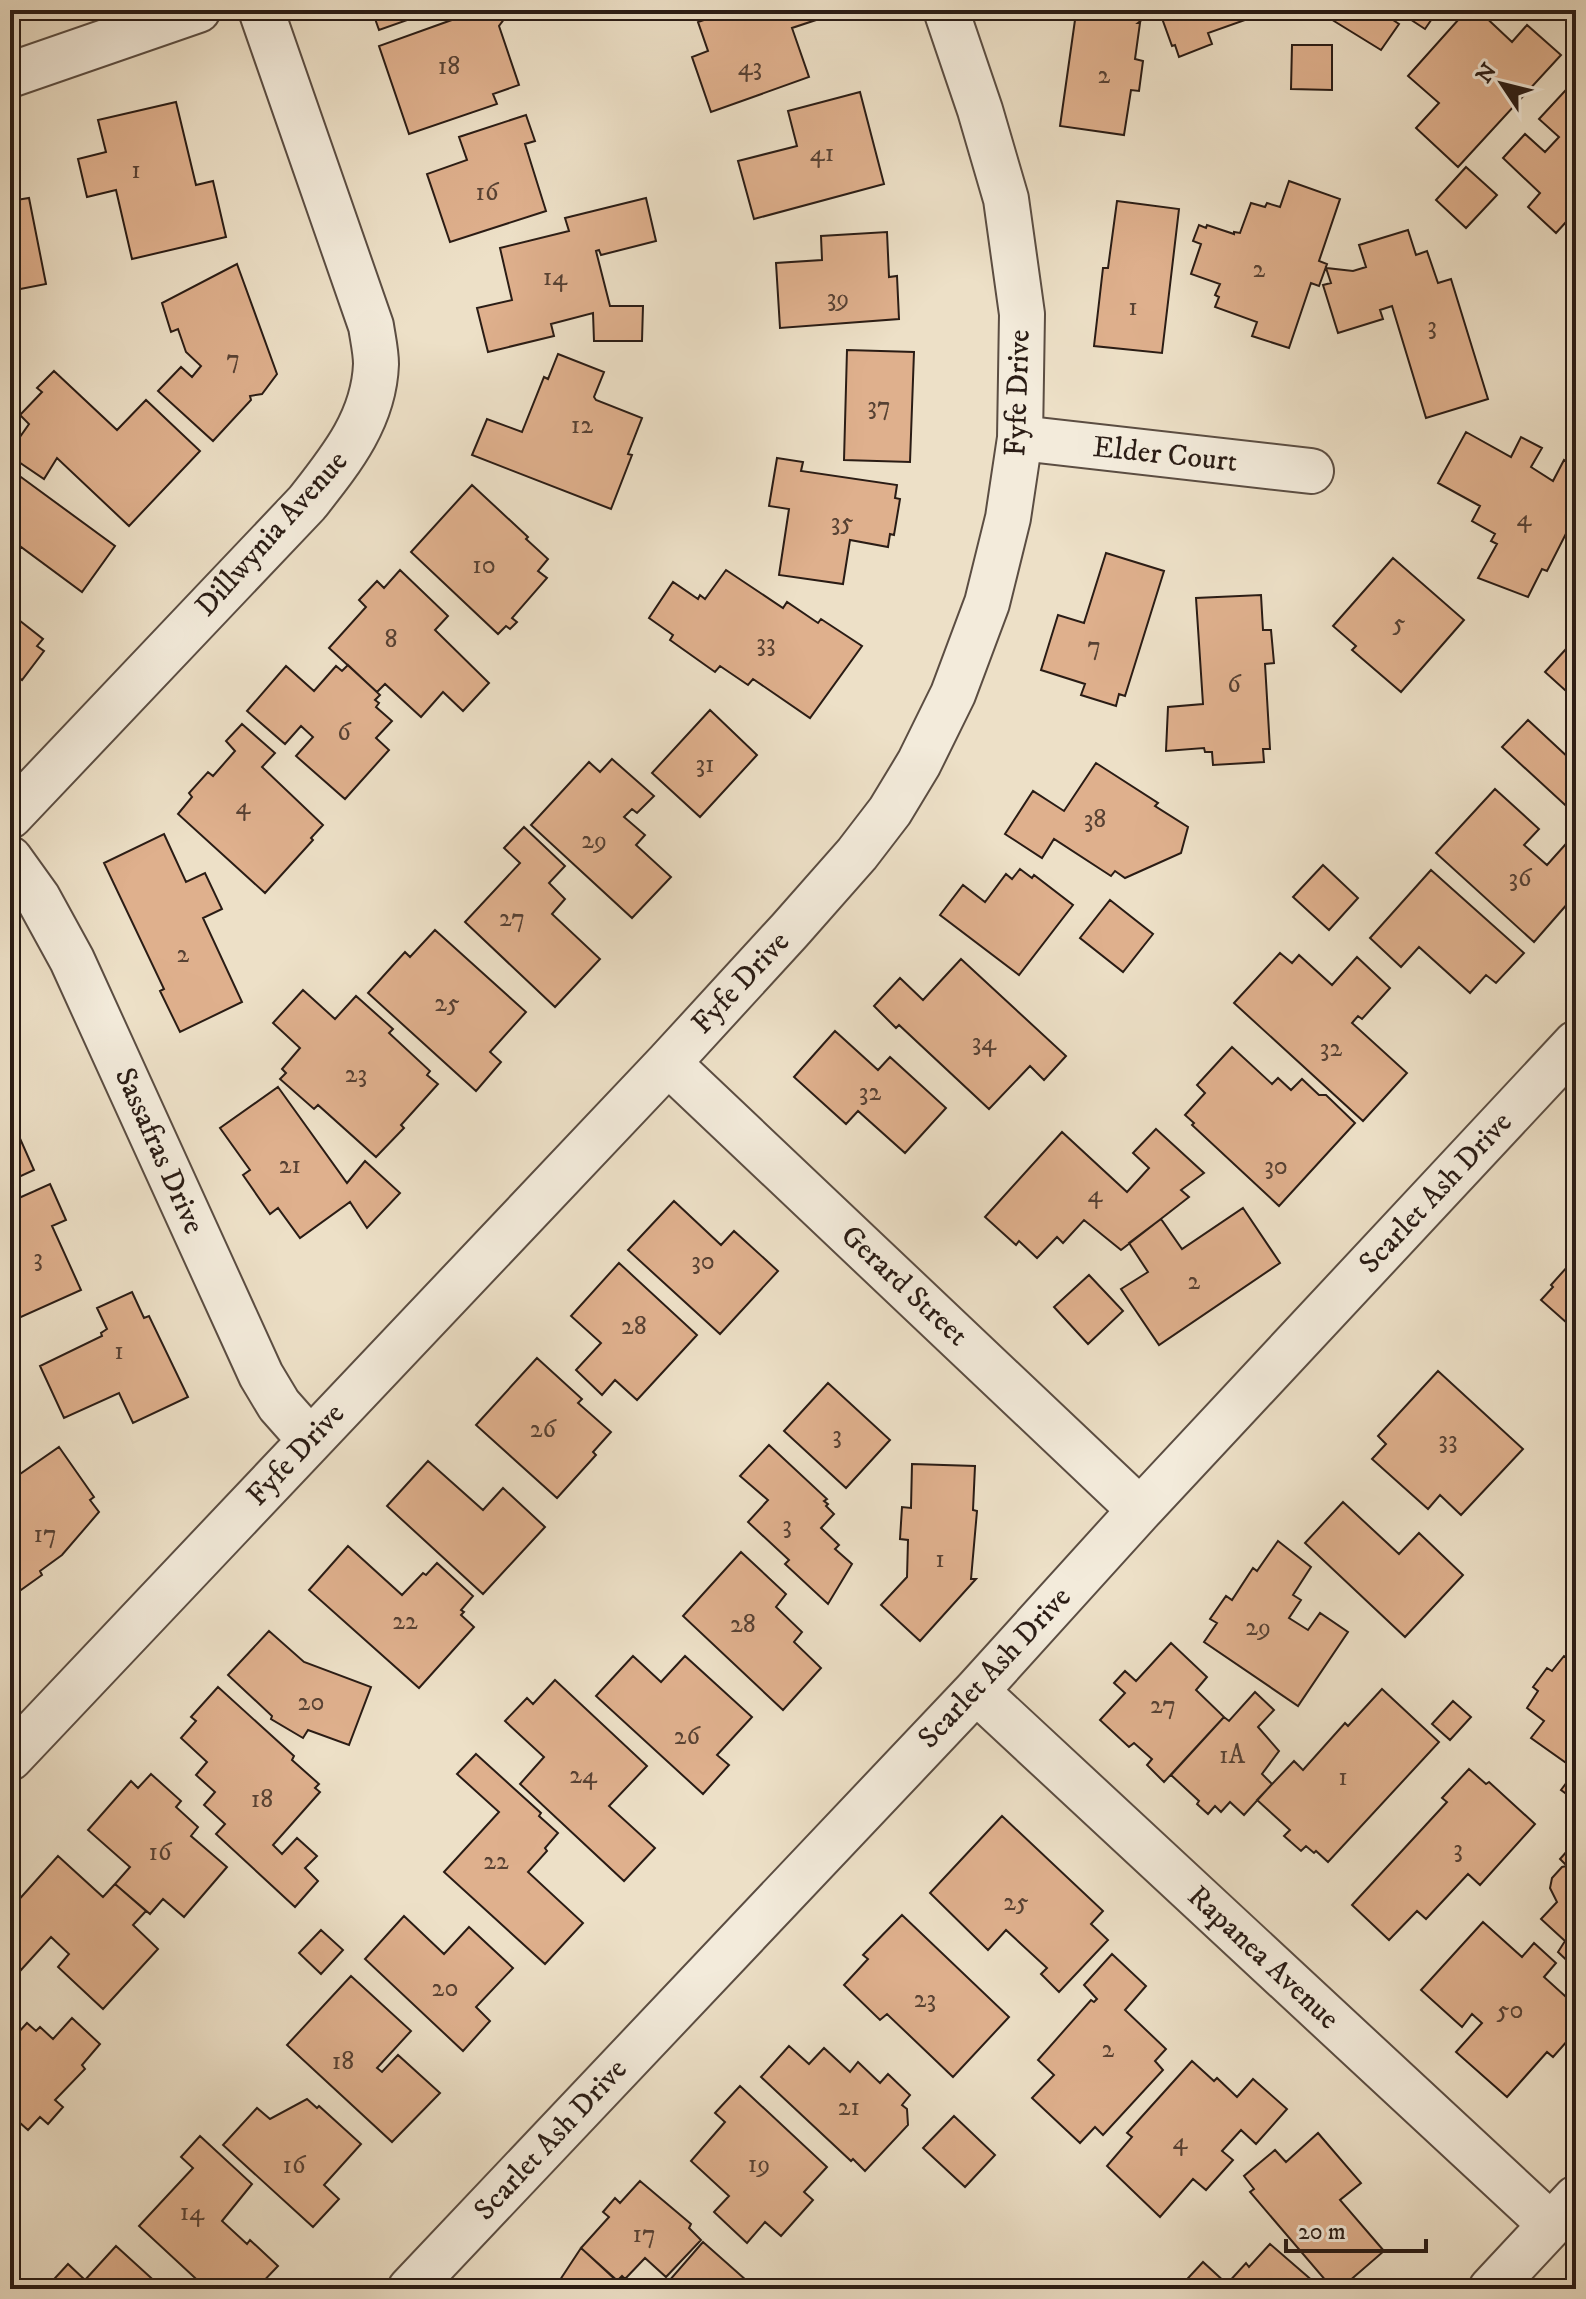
<svg xmlns="http://www.w3.org/2000/svg" width="1586" height="2299" font-family="'IM FELL DW Pica',serif">
  <style>
    .building { fill: #dfb08d; stroke: #2a1c15; stroke-width: 2 }
    .lines { fill: none; stroke-linecap: round; stroke-linejoin: round }
    .street-casing { stroke: #5b4d42; stroke-width: 48 }
    .street { stroke: #f3ebdb; stroke-width: 44 }
    .labels { text-anchor: middle; dominant-baseline: central; stroke-width: 8; stroke-linejoin: round; paint-order: stroke }
    .number-label { font-size: 26px; fill: #574133 }
    .street-label { font-size: 30px; fill: #2a1c15; stroke: #f3ebdb }
  </style>
  <rect width="100%" height="100%" fill="#ede0c7"/>
  <filter id="stains"><feTurbulence type="fractalNoise" baseFrequency=".0025" numOctaves="4"/><feColorMatrix values="0 0 0 0 .2 0 0 0 0 .09 0 0 0 0 .02 0 0 0 .5 -.17"/></filter>
  <radialGradient id="worn" r=".72"><stop offset=".6" stop-color="#630" stop-opacity="0"/><stop offset="1" stop-color="#630" stop-opacity=".3"/></radialGradient>
  <path class="building" d="M372 10H417L414 11 416 17 379 30Z
    M458 10H511L499 26 519 85 493 94 497 104 409 134 379 46 460 17Z
    M733 10H813L816 20 792 28 809 77 711 112 692 57 708 51 698 22Z
    M1110 10H1146L1149 14 1138 23H1140L1135 59 1143 61 1139 91 1131 90 1124 135 1060 126 1076 13 1117 19Z
    M1159 10H1273L1208 33 1212 44 1179 57 1175 45 1172 46Z
    M1323 10H1378L1399 24 1381 50 1321 13Z
    M1396 10H1438L1425 29Z
    M1467 10H1478L1512 42 1527 25 1561 55 1458 167 1416 128 1439 103 1408 76Z
    M1292 45H1332V90L1291 89Z
    M1576 79V211L1556 233 1528 207 1540 193 1503 158 1525 134 1545 152 1559 137 1539 119Z
    M860 92 884 184 754 219 738 161 797 146 788 111Z
    M176 102 196 185 213 181 226 237 132 259 116 190 87 197 78 159 106 152 98 120Z
    M526 115 535 141 525 144 546 211 450 242 427 174 467 160 459 137Z
    M1466 167 1497 195 1466 228 1436 200Z
    M1289 181 1340 199 1319 261 1327 264 1319 286 1311 283 1289 348 1252 336 1257 322 1215 307 1219 297 1215 295 1220 284 1191 274 1201 244 1193 241 1199 225 1206 228 1207 225 1234 234V232L1240 233 1251 203 1265 207 1267 203 1280 207Z
    M29 198 46 284 10 291V201Z
    M646 198 656 241 601 255 599 250 596 251 610 306H643L642 341H594L593 313 551 324 554 336 488 352 477 308 512 300 500 248 569 231 565 218Z
    M1117 201 1179 209 1162 353 1094 346 1103 268H1108Z
    M1408 230 1416 255 1427 251 1438 283 1451 279 1488 399 1426 418 1392 306 1380 310 1383 319 1338 333 1323 285 1331 283 1326 268 1353 271 1366 267 1359 245Z
    M887 232 889 277 897 276 899 319 780 328 776 263 822 260 821 236Z
    M237 264 277 374 262 394 250 396 251 400 213 441 158 391 181 367 192 377 201 366 186 352 178 329 171 332 162 303Z
    M847 350 914 352 910 462 844 460Z
    M558 354 604 372 594 397 596 400 642 418 628 454 632 455 611 509 472 455 487 419 522 432 544 377 548 379Z
    M54 371 117 430 146 400 200 451 129 526 57 458 44 479 10 456V451L29 424 20 415 42 392 37 388Z
    M1466 432 1511 457 1521 437 1542 448 1531 467 1553 481 1564 460 1576 467V514L1547 571 1542 569 1528 597 1478 578 1497 544 1491 541 1495 534 1472 521 1480 506 1438 483Z
    M777 458 803 462 801 471 897 485 895 498 900 499 894 535 890 534 888 547 850 540 843 584 779 575 789 509 769 506Z
    M10 469 115 546 82 592 21 547 10 562Z
    M472 485 528 537 526 539 548 559 538 571 547 578 512 618 517 622 510 629 506 626 498 634 411 552Z
    M1106 553 1164 571 1125 696 1119 694 1116 706 1081 695 1085 684 1041 670 1058 615 1084 623Z
    M1393 558 1464 620 1401 692 1352 650 1356 646 1333 626Z
    M400 570 448 616 435 630 489 683 463 711 443 692 421 717 385 684 377 692 329 648 366 607 359 600 377 581 384 588Z
    M726 570 783 608 787 602 818 623 821 619 862 646 810 718 753 679 748 685 720 666 715 672 670 640 673 635 649 618 673 582 698 599 700 595 705 599Z
    M1261 595 1263 630H1271L1274 663 1265 664 1270 749H1263L1264 762 1213 765 1212 752H1205L1204 748 1166 751 1168 707 1203 704 1196 598Z
    M10 613 43 639 37 646 44 651 22 680 10 671Z
    M1566 649 1576 658V700L1545 672Z
    M348 665 380 695 375 700 379 703 376 707 392 721 376 738 389 750 345 799 296 756 313 737 301 726 285 744 247 711 286 666 314 691 336 666 342 671Z
    M710 710 757 755 700 817 652 773Z
    M1528 720 1571 760 1576 754V815L1502 747Z
    M242 724 275 753 262 767 323 825 311 838 313 840 265 893 178 814 192 797 189 793 208 772 213 776 235 751 226 741Z
    M612 759 654 796 637 813 632 809 624 817 645 835 636 845 671 877 632 918 531 825 589 762 600 772Z
    M1096 763 1158 803 1155 806 1188 827 1181 853 1125 878 1115 871 1111 876 1054 839 1042 858 1005 834 1033 791 1064 811Z
    M1495 789 1539 829 1524 845 1547 865 1573 836 1576 839V894L1534 942 1436 853Z
    M524 827 565 866 549 883 565 899 552 914 600 959 555 1007 465 922 520 863 504 848Z
    M164 834 186 882 205 873 222 909 203 918 242 1002 180 1032 160 991 164 989 104 863Z
    M1323 865 1358 898 1329 930 1293 897Z
    M1020 869 1032 878 1034 875 1073 905 1019 975 940 915 963 885 985 902 1006 874 1012 879Z
    M1431 870 1524 953 1496 983 1486 975 1470 993 1419 947 1401 967 1370 938Z
    M1110 900 1153 934 1123 972 1080 938Z
    M435 930 526 1012 490 1052 501 1062 476 1091 368 993 405 952 410 957Z
    M1280 953 1292 963 1299 955 1332 985 1357 957 1390 988 1362 1019 1358 1016 1352 1023 1407 1073 1363 1121 1234 1003Z
    M961 959 1066 1056 1044 1080 1030 1066 989 1109 899 1025 896 1028 874 1006 900 978 923 1000Z
    M303 990 335 1019 356 996 393 1029 389 1033 430 1071 427 1075 438 1084 401 1125 404 1128 376 1157 318 1105 314 1109 280 1079 286 1073 282 1069 300 1048 273 1023Z
    M835 1031 878 1070 890 1057 946 1108 905 1153 858 1111 846 1124 794 1077Z
    M1232 1047 1272 1084 1278 1078 1291 1090 1302 1079 1319 1095H1326L1355 1123 1279 1206 1192 1125 1194 1123 1185 1115 1205 1093 1197 1085Z
    M278 1087 347 1183 365 1161 400 1193 367 1228 350 1202 300 1238 278 1208 270 1214 243 1175 250 1170 220 1128Z
    M10 1116 34 1170 10 1181Z
    M1156 1129 1204 1173 1181 1190 1189 1197 1121 1250 1084 1220 1063 1243 1057 1237 1037 1258 1019 1241 1016 1245 985 1217 1062 1132 1127 1192 1149 1168 1133 1153Z
    M50 1184 66 1220 52 1226 81 1290 12 1321 10 1202Z
    M674 1201 721 1245 734 1231 778 1271 720 1334 628 1250Z
    M1243 1208 1280 1263 1159 1345 1121 1289 1148 1272 1129 1243 1161 1219 1182 1249Z
    M1576 1257V1331L1541 1300 1553 1287 1551 1285Z
    M619 1263 697 1335 637 1400 615 1380 602 1395 576 1370 601 1343 571 1316Z
    M1089 1275 1123 1311 1088 1344 1054 1307Z
    M132 1292 144 1318 149 1316 188 1397 133 1423 119 1393 64 1418 40 1366 102 1336 101 1333 107 1329 97 1308Z
    M537 1358 582 1399 578 1403 611 1432 593 1452 596 1455 557 1498 476 1425Z
    M1438 1371 1523 1449 1461 1515 1440 1495 1428 1509 1372 1459 1386 1444 1378 1436Z
    M828 1383 890 1440 846 1488 784 1431Z
    M769 1445 827 1499 824 1501 828 1504 826 1506 834 1514 821 1528 839 1545 835 1549 852 1564 828 1604 785 1564 789 1560 748 1522 768 1500 740 1476Z
    M59 1447 94 1497 90 1500 99 1512 62 1555 40 1571 42 1575 11 1597 10 1481Z
    M428 1461 483 1510 503 1488 545 1527 483 1594 387 1506Z
    M912 1464 975 1466 973 1510 977 1511 971 1579H976L920 1641 881 1605 907 1577 908 1540 900 1539 902 1507 911 1508Z
    M1343 1502 1399 1554 1419 1533 1463 1575 1405 1637 1305 1543Z
    M1278 1541 1311 1567 1293 1595 1301 1600 1289 1618 1308 1630 1320 1613 1348 1632 1298 1706 1204 1642 1217 1623 1210 1619 1226 1596 1232 1600 1253 1568 1257 1571Z
    M348 1546 402 1595 423 1573 426 1575 437 1563 473 1596 461 1610 464 1612 461 1615 474 1627 419 1688 309 1590Z
    M741 1552 786 1594 776 1607 802 1632 794 1642 821 1668 783 1710 683 1616Z
    M269 1631 304 1662 371 1687 349 1745 308 1730 303 1738 271 1719 272 1716 228 1675Z
    M1171 1643 1207 1677 1196 1690 1224 1717 1164 1782 1147 1765 1152 1759 1134 1743 1129 1747 1100 1720 1125 1693 1114 1683 1125 1671 1136 1681Z
    M633 1656 661 1682 685 1656 752 1717 717 1755 729 1765 703 1794 596 1696Z
    M1564 1656 1576 1664V1801L1561 1790 1576 1770 1531 1738 1544 1721 1527 1708 1538 1691 1533 1687 1547 1668 1552 1671Z
    M555 1680 647 1766 609 1806 655 1848 624 1881 520 1784 544 1757 505 1721 527 1698 533 1704Z
    M218 1687 294 1756 292 1760 319 1784 315 1788 320 1792 273 1845 282 1854 297 1838 317 1856 305 1868 318 1881 295 1907 216 1834 225 1824 204 1805 215 1792 196 1775 207 1762 181 1738 196 1721 191 1717Z
    M1382 1689 1439 1742 1328 1862 1316 1851 1314 1853 1306 1846 1301 1851 1284 1836 1290 1830 1257 1800 1294 1761 1303 1770 1345 1723 1348 1726Z
    M1255 1692 1274 1710 1258 1727 1279 1751 1262 1774 1272 1784 1244 1815 1230 1802 1221 1812 1215 1806 1208 1814 1197 1804 1199 1801 1171 1775 1224 1717 1229 1721Z
    M1453 1701 1471 1717 1450 1740 1432 1724Z
    M476 1754 541 1813 539 1816 558 1833 545 1848 547 1851 528 1872 583 1923 545 1964 444 1872 499 1812 457 1774Z
    M1469 1769 1486 1784 1489 1782 1535 1824 1480 1885 1468 1874 1426 1919 1417 1911 1389 1940 1352 1905 1447 1802 1442 1798Z
    M151 1774 181 1801 176 1807 198 1827 191 1836 227 1867 184 1917 163 1899 150 1914 115 1884 130 1867 88 1830 131 1781 138 1788Z
    M1002 1816 1103 1911 1091 1924 1108 1940 1059 1992 1041 1974 1047 1968 1006 1930 988 1950 930 1893Z
    M1576 1841V1969L1558 1952 1565 1941 1541 1919 1557 1902 1550 1888 1552 1878 1562 1867 1567 1866 1560 1859Z
    M58 1856 103 1897 115 1884 146 1911 133 1925 158 1949 103 2009 58 1967 69 1954 51 1937 21 1970 10 1960V1916L18 1907 15 1904Z
    M902 1915 1009 2017 953 2077 887 2014 880 2020 844 1985 868 1959 863 1955Z
    M404 1916 444 1954 469 1927 513 1968 476 2007 490 2021 463 2051 365 1959Z
    M1483 1922 1522 1957 1534 1943 1556 1963 1544 1977 1576 2006V2031L1553 2057 1547 2052 1507 2097 1456 2052 1482 2023 1472 2014 1462 2027 1421 1990Z
    M321 1930 343 1950 321 1974 299 1953Z
    M1112 1954 1146 1986 1125 2010 1166 2049 1155 2061 1163 2070 1103 2135 1095 2127 1080 2143 1032 2098 1054 2075 1038 2060 1091 2000 1094 2002 1097 1999 1084 1985Z
    M351 1976 411 2031 377 2068 382 2072 398 2055 440 2093 392 2142 287 2045Z
    M72 2018 100 2044 82 2065 85 2069 55 2100 63 2107 48 2124 40 2117 28 2130 10 2114V2027L17 2034 27 2023 36 2031 40 2027 53 2039Z
    M789 2046 809 2064 824 2048 850 2072 858 2062 880 2083 888 2074 910 2095 902 2105 907 2109 908 2125 865 2171 853 2159 851 2161 761 2077Z
    M1192 2061 1214 2081 1217 2078 1237 2097 1253 2079 1287 2109 1256 2144 1241 2130 1222 2151 1233 2160 1206 2190 1193 2179 1160 2217 1107 2166 1132 2137 1127 2133Z
    M740 2086 827 2167 804 2192 813 2200 781 2236 765 2222 747 2243 714 2212 729 2196 691 2161 725 2122 715 2113Z
    M307 2099 317 2108 319 2106 361 2144 324 2185 339 2199 313 2227 223 2145 257 2108 270 2119Z
    M954 2116 995 2155 965 2187 923 2148Z
    M1318 2133 1361 2183 1340 2200 1384 2251 1340 2289H1333L1250 2192 1254 2189 1244 2176 1275 2150 1286 2162Z
    M200 2136 252 2184 222 2221 247 2244 250 2240 278 2266 256 2289H207L139 2226 193 2168 181 2157Z
    M640 2181 691 2224 689 2228 701 2240 666 2277 645 2258 625 2279 622 2276 617 2281 581 2248 609 2217 603 2212 615 2198 620 2203Z
    M703 2242 755 2288 754 2289H662Z
    M1270 2244 1322 2289H1178L1203 2262 1227 2284 1246 2263 1249 2267Z
    M116 2246 160 2286 157 2289H45L68 2264 85 2280Z
    M581 2248 621 2284 618 2289H549L552 2284 556 2286Z"/>
  <g class="lines">
    <defs>
      <path id="street" d="M10 75 198 10
        M1020 438 1311 471
        M10 816 307 503C340 461 374 420 376 364 376 352 373 339 371 326L261 10
        M10 859 38 898 72 960 261 1375 279 1405 310 1440
        M668 1063 1140 1510
        M976 1691 1551 2225
        M10 1758 668 1063 790 930 857 854 890 811 919 763 953 694 987 603 1008 518 1020 438 1022 314 1006 199 980 110 946 10
        M410 2289 976 1691 1140 1510 1576 1043
        M1491 2289 1576 2198"/>
    </defs>
    <use href="#street" class="street-casing"/>
    <use href="#street" class="street"/>
  </g>
  <g class="labels">
    <g class="number-label">
      <text x="449" y="66">18</text>
      <text x="750" y="67">43</text>
      <text x="1104" y="75">2</text>
      <text x="822" y="153">41</text>
      <text x="136" y="170">1</text>
      <text x="487" y="192">16</text>
      <text x="1259" y="269">2</text>
      <text x="555" y="277">14</text>
      <text x="838" y="298">39</text>
      <text x="1133" y="307">1</text>
      <text x="1432" y="326">3</text>
      <text x="233" y="359">7</text>
      <text x="879" y="406">37</text>
      <text x="582" y="425">12</text>
      <text x="1524" y="518">4</text>
      <text x="842" y="522">35</text>
      <text x="484" y="565">10</text>
      <text x="1399" y="623">5</text>
      <text x="391" y="639">8</text>
      <text x="766" y="643">33</text>
      <text x="1094" y="646">7</text>
      <text x="1234" y="684">6</text>
      <text x="344" y="732">6</text>
      <text x="705" y="764">31</text>
      <text x="243" y="806">4</text>
      <text x="1095" y="819">38</text>
      <text x="594" y="840">29</text>
      <text x="1520" y="878">36</text>
      <text x="512" y="918">27</text>
      <text x="183" y="954">2</text>
      <text x="447" y="1003">25</text>
      <text x="984" y="1042">34</text>
      <text x="1331" y="1048">32</text>
      <text x="356" y="1074">23</text>
      <text x="870" y="1092">32</text>
      <text x="290" y="1165">21</text>
      <text x="1276" y="1166">30</text>
      <text x="1095" y="1194">4</text>
      <text x="38" y="1258">3</text>
      <text x="703" y="1261">30</text>
      <text x="1194" y="1281">2</text>
      <text x="634" y="1326">28</text>
      <text x="119" y="1351">1</text>
      <text x="543" y="1429">26</text>
      <text x="837" y="1435">3</text>
      <text x="1448" y="1440">33</text>
      <text x="787" y="1525">3</text>
      <text x="45" y="1534">17</text>
      <text x="940" y="1559">1</text>
      <text x="405" y="1621">22</text>
      <text x="743" y="1624">28</text>
      <text x="1258" y="1627">29</text>
      <text x="311" y="1702">20</text>
      <text x="1163" y="1705">27</text>
      <text x="687" y="1736">26</text>
      <text x="1232" y="1755">1A</text>
      <text x="583" y="1775">24</text>
      <text x="1343" y="1777">1</text>
      <text x="262" y="1799">18</text>
      <text x="1458" y="1849">3</text>
      <text x="160" y="1852">16</text>
      <text x="496" y="1861">22</text>
      <text x="1016" y="1902">25</text>
      <text x="445" y="1988">20</text>
      <text x="925" y="1999">23</text>
      <text x="1510" y="2010">50</text>
      <text x="1108" y="2049">2</text>
      <text x="343" y="2061">18</text>
      <text x="849" y="2107">21</text>
      <text x="1180" y="2141">4</text>
      <text x="759" y="2164">19</text>
      <text x="294" y="2165">16</text>
      <text x="192" y="2212">14</text>
      <text x="644" y="2234">17</text>
    </g>
    <g class="street-label">
      <text transform="translate(1018 393) rotate(-88)">Fyfe Drive</text>
      <text transform="translate(1165 455) rotate(6)">Elder Court</text>
      <text transform="translate(272 534) rotate(-48)">Dillwynia Avenue</text>
      <text transform="translate(741 983) rotate(-47)">Fyfe Drive</text>
      <text transform="translate(159 1151) rotate(66)">Sassafras Drive</text>
      <text transform="translate(1436 1193) rotate(-47)">Scarlet Ash Drive</text>
      <text transform="translate(904 1286) rotate(43)">Gerard Street</text>
      <text transform="translate(296 1455) rotate(-47)">Fyfe Drive</text>
      <text transform="translate(995 1668) rotate(-47)">Scarlet Ash Drive</text>
      <text transform="translate(1263 1958) rotate(43)">Rapanea Avenue</text>
      <text transform="translate(551 2140) rotate(-47)">Scarlet Ash Drive</text>
    </g>
  </g>
  <rect width="1586" height="2299" fill="none" stroke="#ede0c7" stroke-width="40"/>
  <rect x="12" y="12" width="1562" height="2275" fill="none" stroke="#2a1c15" stroke-width="4"/>
  <rect x="20" y="20" width="1546" height="2259" fill="none" stroke="#2a1c15" stroke-width="2"/>
  <g transform="translate(1502 84) rotate(305)" stroke="#f3ebdb" stroke-width="6" paint-order="stroke">
  <path d="M0-6L14 30L0 20L-14 30Z" fill="#2a1c15"/>
  <text y="-12" font-size="22" font-weight="bold" text-anchor="middle" fill="#2a1c15">N</text>
  </g>
  <path d="M1286 2239v12h140v-12" fill="none" stroke="#2a1c15" stroke-width="4"/>
  <text x="1298" y="2239" font-size="24" fill="#2a1c15" stroke="#f3ebdb" stroke-width="6" paint-order="stroke">20 m</text>
  <rect width="100%" height="100%" filter="url(#stains)"/>
  <rect width="100%" height="100%" fill="url(#worn)"/>
</svg>
